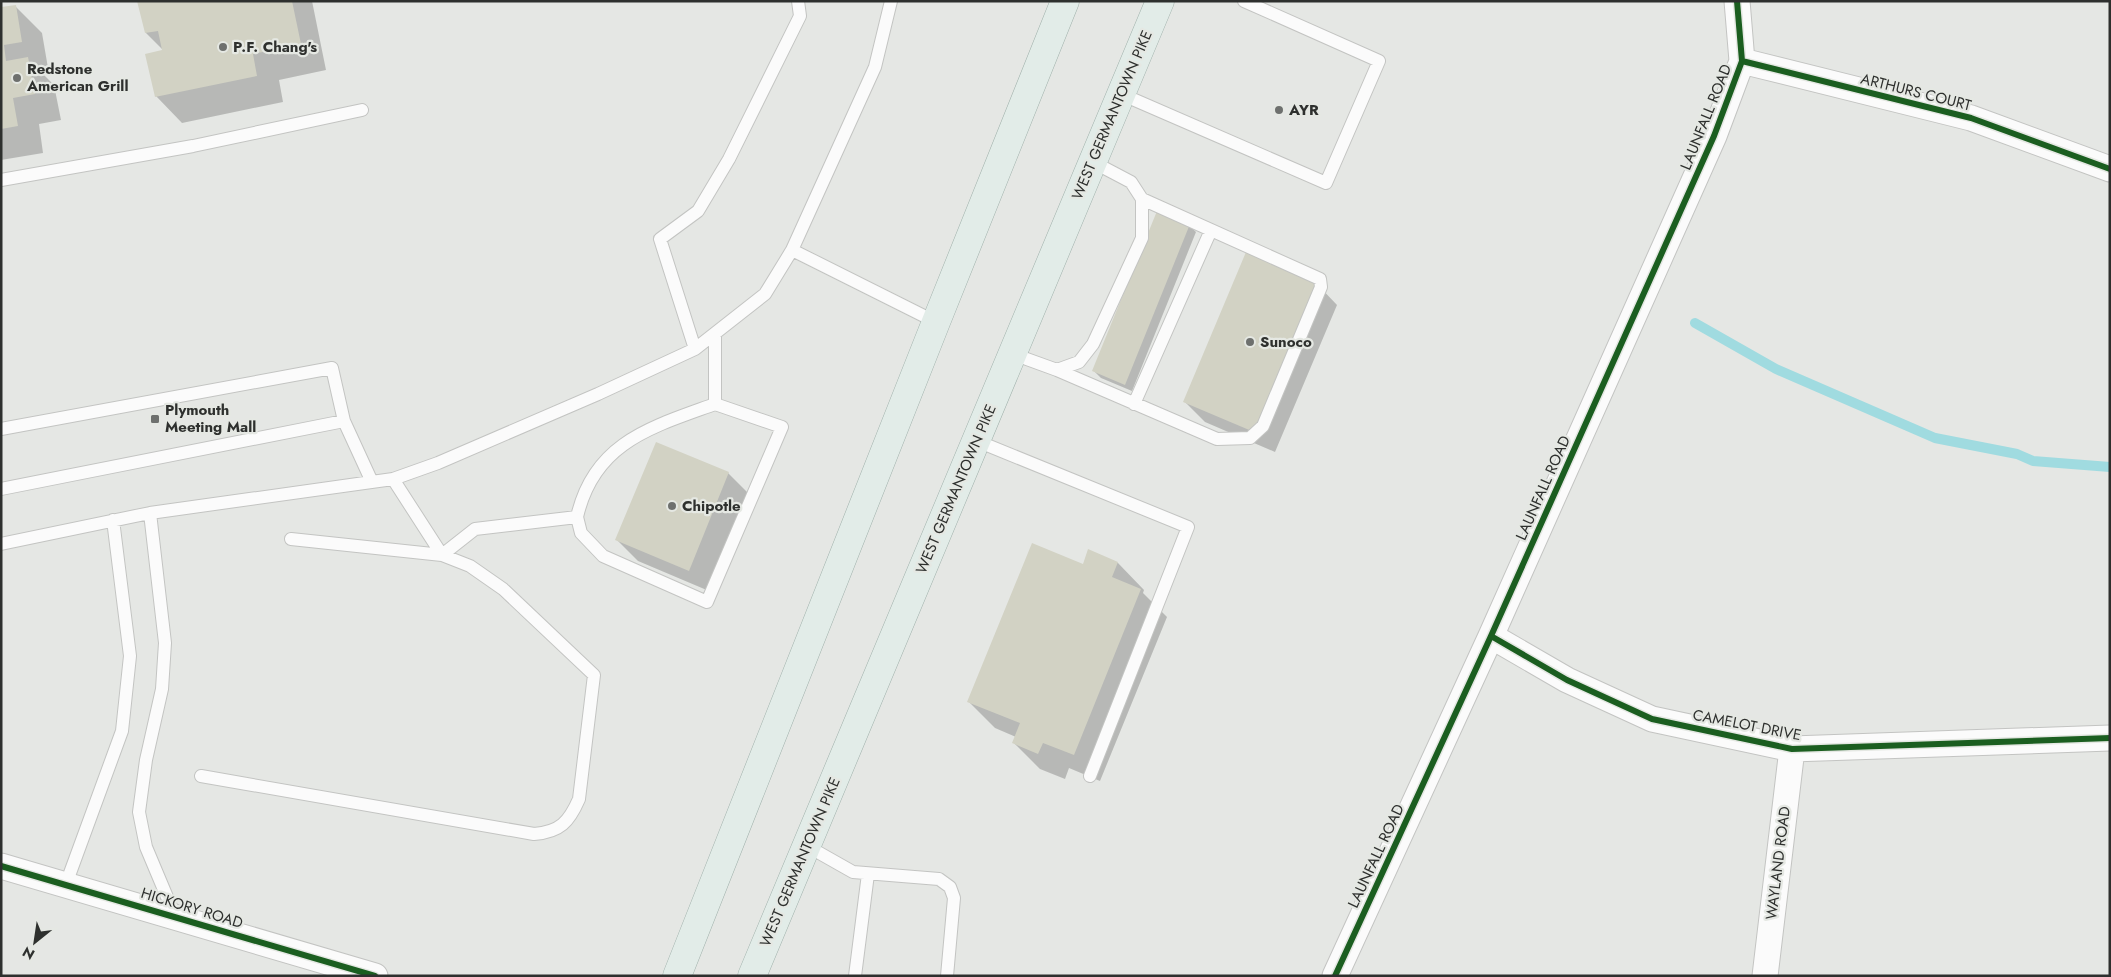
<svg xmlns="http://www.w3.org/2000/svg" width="2111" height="977" font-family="Jost,sans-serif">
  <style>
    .shadow { fill: #0003 }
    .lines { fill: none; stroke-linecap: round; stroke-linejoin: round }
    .stream { stroke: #a0dbe0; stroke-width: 10 }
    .building { fill: #d2d2c4 }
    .service-casing { stroke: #c3c4c2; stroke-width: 14 }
    .minor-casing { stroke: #c3c4c2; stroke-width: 27 }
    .primary-casing { stroke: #a0b1ab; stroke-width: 29 }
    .service { stroke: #fbfbfb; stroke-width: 12 }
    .minor { stroke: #fbfbfb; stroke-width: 25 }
    .primary { stroke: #e2ece8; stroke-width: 28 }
    .cycleway-casing { stroke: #e5e8e3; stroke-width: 9 }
    .cycleway { stroke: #1b5e20; stroke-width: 6 }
    .poi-dot { fill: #6e706e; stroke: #e5e8e3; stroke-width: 2 }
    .labels { text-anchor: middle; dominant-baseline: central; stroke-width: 4.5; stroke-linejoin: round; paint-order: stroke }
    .poi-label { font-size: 15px; font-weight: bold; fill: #2e302e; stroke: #e5e8e3; text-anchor: start }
    .street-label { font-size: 15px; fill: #2e302e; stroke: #e5e8e3 }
  </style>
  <rect width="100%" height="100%" fill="#e5e7e4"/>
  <path class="shadow" d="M139 1H312L326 70 279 80 283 102 182 123 156 96 164 51 146 33Z
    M15 6 42 33 48 68 39 70 54 85 61 120 39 124 43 153 1 160V9Z
    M1189 225 1196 232 1132 391 1101 378 1094 371Z
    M1317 284 1337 305 1275 452 1205 422 1185 402Z
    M728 473 749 494 709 591 638 561 617 540Z
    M1089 551 1118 563 1144 590 1143 593 1167 617 1100 781 1069 768 1065 779 1040 769 1013 742 1016 737 995 728 969 702 1083 566Z"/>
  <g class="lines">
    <path class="stream" d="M1695 323 1776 369 1935 438 2017 454 2033 461 2110 467"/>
  </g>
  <path class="building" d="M137 1H292L301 44 253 54 257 76 155 97 145 54 162 50 158 31 145 33Z
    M16 5 22 42 4 45 6 61 28 57 35 94 13 98 18 126 1 129V7Z
    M1157 211 1190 224 1125 385 1092 371Z
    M1246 252 1317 283 1254 432 1183 402Z
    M656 442 729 472 689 571 615 540Z
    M1032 543 1083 564 1088 549 1118 562 1112 577 1141 589 1074 755 1043 743 1038 754 1012 743 1020 723 967 702Z"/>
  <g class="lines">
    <defs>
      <path id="service" d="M1121 94 1326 183 1379 61 1244 1
        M1 180 193 146 362 110
        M792 250 936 322
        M695 349 660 239 698 211 729 159 800 16 798 1
        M1013 354 1057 370 1079 362 1093 344 1142 238V199L1131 182 1093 162
        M1057 370 1217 439 1250 438 1263 426 1321 287 1320 279 1142 199
        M1134 404 1211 230
        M1 429 332 368 344 421 372 482
        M977 441 1188 527 1090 776
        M1 489 344 421
        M150 513 165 643 162 689 146 760 139 812 146 847 175 916
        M577 517C594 442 652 427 715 404
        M291 539 442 555 475 529 577 517 581 533 603 556 707 602 782 427 715 404V334
        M1 544 150 513 393 479 438 463 598 394 695 349 765 294 792 250 875 67 891 1
        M201 776 534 834C560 832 569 822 579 799L594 675 503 589 470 566 442 555 393 479
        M807 846 853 872 939 879 950 887 954 898 947 976
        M66 884 122 731 130 656 113 520
        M855 976 868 874"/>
      <path id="minor" d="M1742 61 1971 118 2110 169
        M1491 636 1567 680 1652 719 1792 749 2110 738
        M1 866 375 976
        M1335 976 1491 636 1714 136 1742 61 1737 1
        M1765 976 1792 749"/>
      <path id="primary" d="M677 976 936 322 1065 1
        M752 976 1160 1"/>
    </defs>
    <use href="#service" class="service-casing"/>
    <use href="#minor" class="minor-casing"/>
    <use href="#primary" class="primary-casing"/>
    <use href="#service" class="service"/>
    <use href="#minor" class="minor"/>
    <use href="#primary" class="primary"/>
    <defs>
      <path id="cycleway" d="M1742 61 1971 118 2110 169
        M1491 636 1567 680 1652 719 1792 749 2110 738
        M1 866 375 976
        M1335 976 1491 636 1714 136 1742 61 1737 1"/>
    </defs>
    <use href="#cycleway" class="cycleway-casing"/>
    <use href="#cycleway" class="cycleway"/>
  </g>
  <g class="poi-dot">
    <circle cx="223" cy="47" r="5"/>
    <circle cx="17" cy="78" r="5"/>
    <circle cx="1279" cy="110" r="5"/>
    <circle cx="1250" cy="342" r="5"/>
    <rect x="150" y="414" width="10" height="10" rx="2.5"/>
    <circle cx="672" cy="506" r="5"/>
  </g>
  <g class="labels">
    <g class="poi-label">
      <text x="233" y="47">P.F. Chang's</text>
      <text x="27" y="69">Redstone<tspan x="27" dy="17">American Grill</tspan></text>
      <text x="1289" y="110">AYR</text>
      <text x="1260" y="342">Sunoco</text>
      <text x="165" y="410">Plymouth<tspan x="165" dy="17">Meeting Mall</tspan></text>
      <text x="682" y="506">Chipotle</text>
    </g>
    <g class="street-label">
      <text transform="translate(1916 92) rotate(14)">ARTHURS COURT</text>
      <text transform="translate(1112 115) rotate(-67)">WEST GERMANTOWN PIKE</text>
      <text transform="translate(1706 117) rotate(-68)">LAUNFALL ROAD</text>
      <text transform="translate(1543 488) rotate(-66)">LAUNFALL ROAD</text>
      <text transform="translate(956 489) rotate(-67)">WEST GERMANTOWN PIKE</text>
      <text transform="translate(1747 725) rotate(11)">CAMELOT DRIVE</text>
      <text transform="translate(1376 856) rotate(-65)">LAUNFALL ROAD</text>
      <text transform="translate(800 862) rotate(-67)">WEST GERMANTOWN PIKE</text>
      <text transform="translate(1778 863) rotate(-83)">WAYLAND ROAD</text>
      <text transform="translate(192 908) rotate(17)">HICKORY ROAD</text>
    </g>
  </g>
  <rect width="2111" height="977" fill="none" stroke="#2e302e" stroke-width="5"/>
  <g transform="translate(35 942) rotate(210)" stroke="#e5e8e3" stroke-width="4" paint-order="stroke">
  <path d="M0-4L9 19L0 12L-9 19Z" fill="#2e302e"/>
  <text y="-8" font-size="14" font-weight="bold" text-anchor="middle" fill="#2e302e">N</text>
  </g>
</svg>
